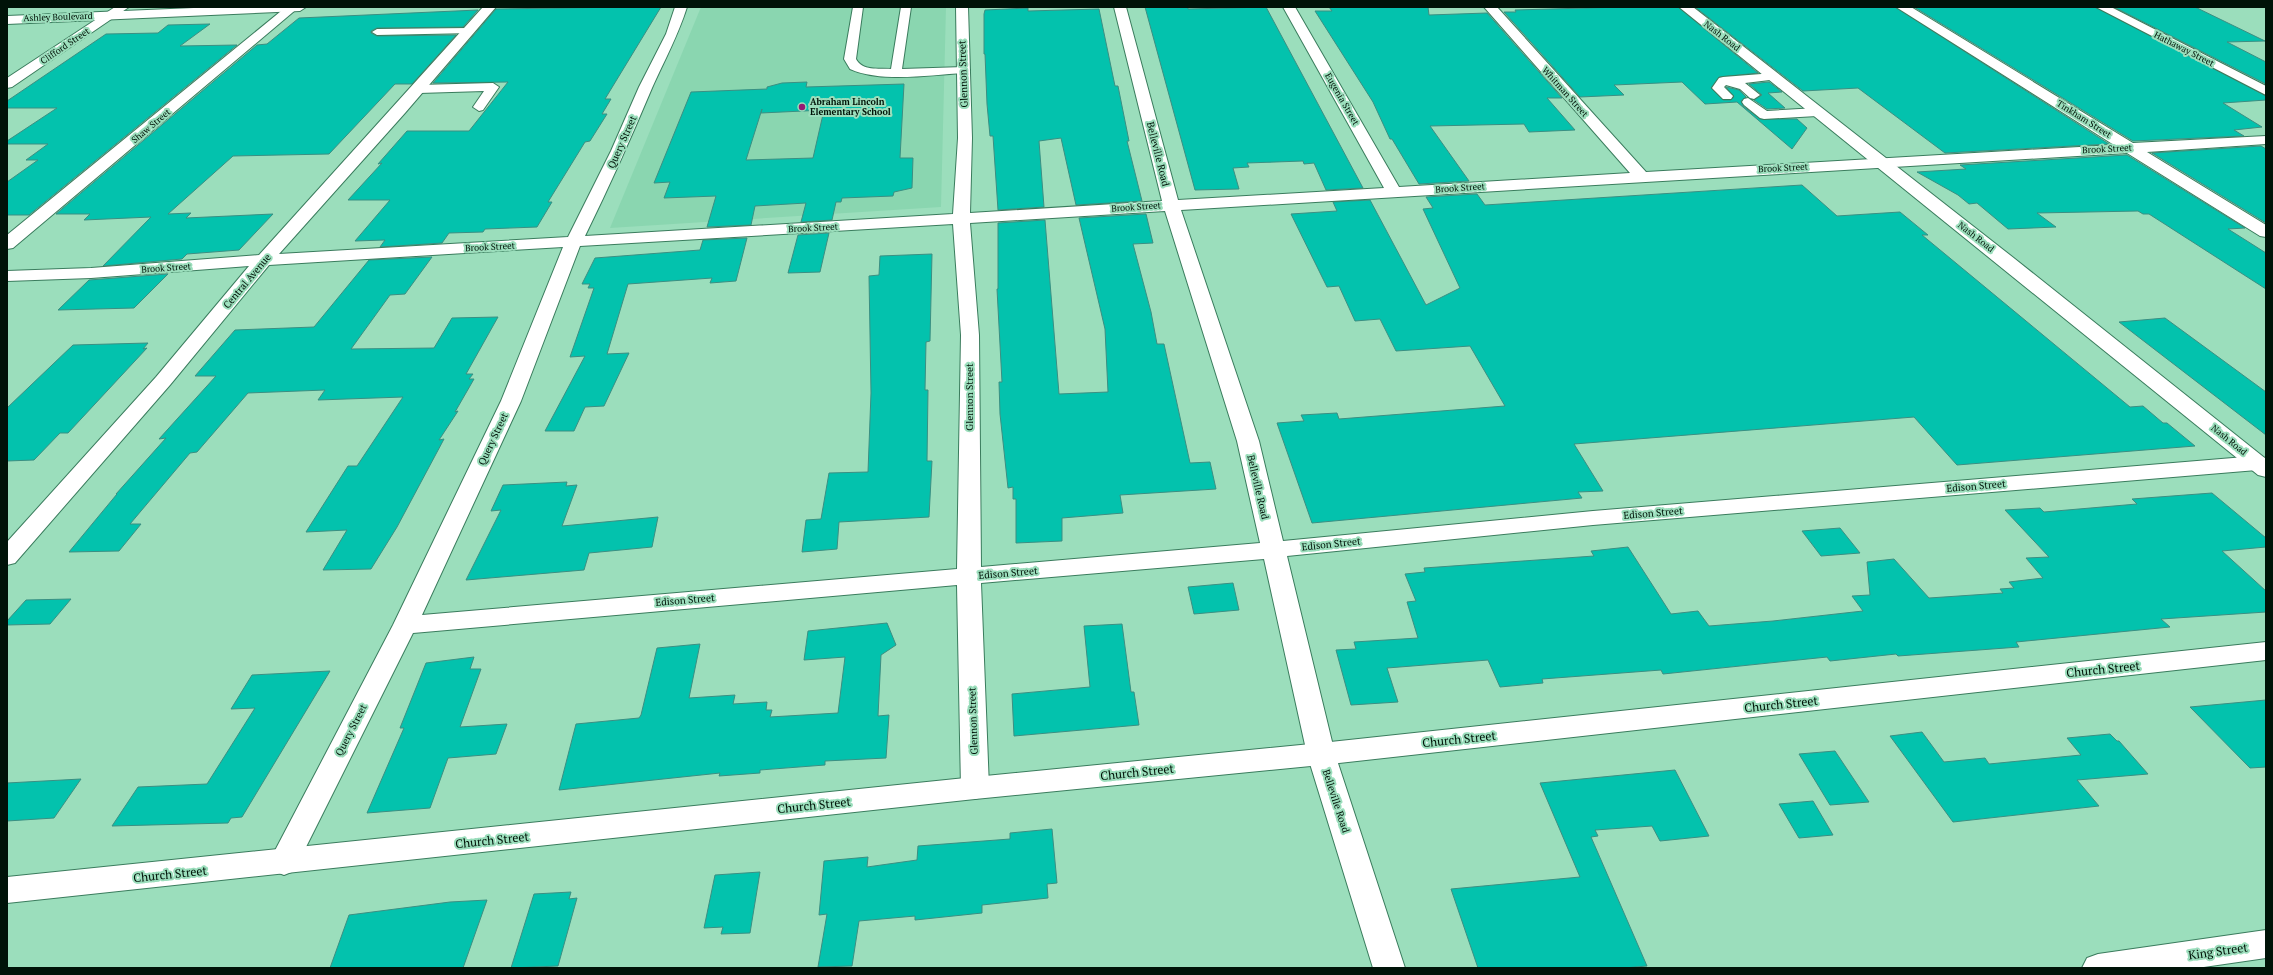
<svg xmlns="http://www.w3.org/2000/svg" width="2273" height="975" font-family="'PT Serif',serif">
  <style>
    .built { fill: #8ad6b0 }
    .building { fill: #03c2ad; stroke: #3b8f82; fill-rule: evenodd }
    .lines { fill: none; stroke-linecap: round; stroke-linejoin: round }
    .service-casing { stroke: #3a7c5d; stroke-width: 2 }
    .minor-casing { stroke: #3a7c5d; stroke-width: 2 }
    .secondary-casing { stroke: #3a7c5d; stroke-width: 2 }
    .service { fill: #fff; fill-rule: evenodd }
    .minor { fill: #fff; fill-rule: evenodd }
    .secondary { fill: #fff; fill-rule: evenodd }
    .poi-dot { fill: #951a74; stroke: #9bdebc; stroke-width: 1.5 }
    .labels { text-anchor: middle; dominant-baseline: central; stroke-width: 4; stroke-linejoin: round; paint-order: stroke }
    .far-street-label { font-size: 9px; fill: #001308; stroke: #9bdebc }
    .far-poi-label { font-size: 9px; font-weight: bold; fill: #001308; stroke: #9bdebc; text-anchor: start }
    .street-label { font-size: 10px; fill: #001308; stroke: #9bdebc }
    .near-street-label { font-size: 12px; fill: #001308; stroke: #9bdebc }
  </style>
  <rect width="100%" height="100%" fill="#9bdebc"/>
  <path class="built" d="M701 7H946L941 207 610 228Z"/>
  <path class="building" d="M625 7H661L605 99H611L602 114H607L590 141 585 142 548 202H552L537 227 485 229 483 232 449 233 442 243 380 247 385 240 355 241 390 200H348L382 163 378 164 407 131H469L508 82 433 83 496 9Z
    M1145 7H1188V9L1266 7 1363 188 1326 190 1314 163 1304 164 1303 161 1247 163 1249 167 1233 168 1239 189 1195 190Z
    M1329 7H1428L1429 15 1487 13 1562 98H1547L1575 130 1529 132 1524 124 1430 126 1469 181 1419 184 1392 139H1390L1373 102 1315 11H1332Z
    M1622 7H1678L1758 73 1719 77 1711 88 1723 100H1731L1734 97 1726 87 1739 90 1746 97 1741 101 1743 106 1760 119H1797L1807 128 1792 149 1737 102 1705 104 1682 82 1614 85 1624 95 1580 97 1504 12H1516L1515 10Z
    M1695 7H1895L2109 144 1945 153 1858 88 1803 91Z
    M1914 7H2095L2266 96V100L2223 103 2262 127 2234 130 2244 136 2133 141Z
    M2114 7H2195L2265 41 2227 42 2266 62V84Z
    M1028 8V11L1099 9 1115 86H1118L1129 141H1127L1142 201 1076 205 1061 138 1039 141 1044 207 998 210 993 136H990L987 104 985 54H984V14L985 10Z
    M478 10 463 27 377 28 371 31V33L377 36 456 35 412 84H395L329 154 233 156 168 214 191 213 186 218 273 214 239 250 187 254 182 259 103 266 151 217 84 220 90 214H56L257 45 267 44 299 18Z
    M210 24 180 46 237 45 29 215H7V182L38 160H26L48 144H7V141L57 108H7V101L106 34 158 33 168 25Z
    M807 82 806 87 904 84 900 158H913L912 188 894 192 893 196 842 198 841 202H836L832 220 801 222 806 203 755 206 751 225 707 227 716 196 664 198 670 182 654 183 691 92 767 89V87L782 83ZM762 109 761 113 824 110 813 158 746 160Z
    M1769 82 1782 92 1768 93 1785 108 1767 109 1754 100 1762 95 1749 84Z
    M2261 146 2266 149V223L2152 153Z
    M2127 155 2245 228 2228 229 2266 253V289L2149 214H2143L2138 211 2037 213 2056 227 2008 229 1977 203 1969 204 1958 195 1917 172 1966 169 1960 165Z
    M1802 185 1837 216 1900 212 1928 235H1922L2130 407 2143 406 2163 423H2167L2195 446 1957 465 1914 417 1574 444 1603 491 1578 492 1582 498 1312 523 1277 423 1304 421 1301 415 1337 413 1339 419 1505 406 1470 346 1396 351 1380 319 1355 321 1339 286 1327 287 1291 214 1337 211 1333 202 1370 200 1426 305 1460 288 1423 209 1433 208 1426 197 1477 194 1485 205Z
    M1146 214 1153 243 1133 244 1151 312 1157 344H1164L1190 463 1210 462 1216 489 1120 495 1123 513 1062 518V541L1016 543V499H1013V487L1008 488 1000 414 999 382H1002L997 289H998V223L1045 220 1059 394 1108 392 1105 329 1079 218Z
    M829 233 820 272 788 273 798 235Z
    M747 238 736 281 710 283 712 278 628 284 607 354 629 353 604 406 585 407 574 431H545L585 356 570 357 594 288H588L590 284H582L595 258 700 250 703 240Z
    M932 254 930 341 926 342 925 390H928L927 461H932L929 517 839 522 837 549 802 552 806 520 821 519 829 473 868 472 871 393 869 276 879 275 880 256Z
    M432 257 405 294 390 295 351 349 434 348 452 318 498 317 466 374H473L469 379H474L455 412 458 411 439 440 444 439 397 527 371 569 323 570 347 530 306 532 348 466H357L403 397 318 400 325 390 248 393 197 452 190 453 130 524H141L119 551 69 552 117 494H116L166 438 159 439 216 376H195L235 330 314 327 369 260Z
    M168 274 134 308 58 310 89 280Z
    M2165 318 2266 392V435L2119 322Z
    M148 343 143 349 147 348 68 433H60L34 460 7 461V408L73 345Z
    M567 482 566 486 577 485 562 526 658 517 652 547 589 553 584 570 466 580 501 510 491 511 503 485Z
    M2212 493 2266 538V547L2222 551 2266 591V612L2161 619 2170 627 2016 642 2019 647 1898 656 1896 654 1830 661 1827 657 1663 674 1661 670 1542 679 1543 683 1500 687 1488 660 1387 668 1398 702 1351 705 1336 650 1356 649 1354 642 1418 638 1407 602 1416 601 1405 574 1425 572 1424 568 1594 556 1591 551 1628 547 1671 614 1698 611 1709 626 1773 621 1863 611 1852 596 1870 595 1867 562 1894 559 1929 598 2003 593 2000 589 2014 588 2009 582 2043 578 2026 558 2049 557 2005 510 2040 508 2044 512 2137 504 2132 499Z
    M1840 528 1860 553 1821 556 1802 531Z
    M1233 583 1239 610 1194 614 1188 587Z
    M71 599 50 624 7 625V621L26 600Z
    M887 623 896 645 881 655 878 716 889 715 886 758 825 761V765L760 770V773L719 776 720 773 559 790 576 724 639 718 641 715 657 648 700 644 689 698 735 695 733 704 767 702 766 710H772L770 717 838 713 845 657 804 660 808 631Z
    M1122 624 1131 692H1134L1139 725 1014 736 1012 694 1090 687 1084 626Z
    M474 657 470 669H481L460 727 507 724 496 754 448 758 430 808 367 813 404 728H400L426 663Z
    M330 671 242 817 231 818 228 823 112 826 138 787 207 784 255 708 231 709 252 675Z
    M2266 700V767L2250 768 2190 707Z
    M1922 732 1944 762 1985 758 1989 764 2081 755 2067 738 2110 734 2117 741H2119L2148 774 2077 780 2099 806 1953 822 1890 736Z
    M1835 751 1869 802 1830 805 1799 754Z
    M1675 770 1709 836 1660 841 1652 826 1595 830 1598 836 1591 837 1647 966 1624 968H1478L1451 889 1580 877 1540 783Z
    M81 779 54 818 7 821V783Z
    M1813 801 1833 835 1799 838 1779 804Z
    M1052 829 1057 883 1047 884 1048 898 982 905V913L915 920V916L859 921 852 966 818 967 827 914 819 915 824 861 868 857 867 867 917 860 918 846 1010 839V833Z
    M760 872 750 933 721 934 723 927 704 928 715 875Z
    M571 892 569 899 577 898 558 966 511 968 534 894Z
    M487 900 463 968H330L349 915 450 902Z"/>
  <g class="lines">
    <defs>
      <path id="service" d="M853 7H863L856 59C862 71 878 68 891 69L901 7H911L902 69 964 67 970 70 964 73C930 75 881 83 850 69L844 59Z
        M469 28 473 29 474 31 473 33 377 35 372 32 377 29Z
        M1774 73 1778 75 1780 77 1778 79 1745 83 1760 95 1754 99 1750 98 1740 89 1726 85 1724 87 1733 96 1731 99H1723L1712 88 1719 78 1723 77Z
        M493 83 499 87 483 110 479 111 473 107 484 91 419 93 413 89 419 85Z
        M1748 98 1767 111 1817 108 1823 112 1817 116 1764 119 1760 118 1744 105 1742 102 1744 99Z"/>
      <path id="minor" d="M115 7H129L12 87 7 88V78Z
        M286 7H299L13 248 7 249V235Z
        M483 7H496L405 113 279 254 568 237 611 151 639 87 666 34 675 7H687C678 36 664 61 652 88 631 138 609 187 585 236L953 214 958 138 956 7H968L972 138 970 213 1162 201 1114 7H1126L1178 200 1384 188 1283 7H1295L1399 187 1630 173 1484 7H1497L1646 172 2114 145 1896 7H1911L2133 143 2266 136V144L2147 152 2266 225V237L2260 236 2127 153 1181 210 1259 441 1283 541 1593 511 2257 456 2265 458 2266 466 2257 470 1593 525 1287 556 1335 754 1405 968H1373L1307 754 1264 559 981 583 989 788 985 796 975 799 965 796 961 788 957 585 413 633 294 871 284 875 274 871 269 862 393 625 501 401 563 247 269 265 170 385 15 563 7 565V542L156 377 249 266 91 278 7 281V271L91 268 259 255ZM1165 211 1237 441 1260 543 981 567 979 335 970 223ZM953 224 961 335 957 569 422 615 521 401 580 246Z
        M2096 7H2111L2266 86V95Z
        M2266 930V958L2197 968H2082L2087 958 2098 954Z"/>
      <path id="secondary" d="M217 7H306L300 11 7 24V16Z
        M1679 7H1693L2015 259 2266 459V477L2258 475Z
        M2266 642V660L1321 765 975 799 7 903V877L975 777 1321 743Z"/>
    </defs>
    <use href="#service" class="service-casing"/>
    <use href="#minor" class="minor-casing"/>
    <use href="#secondary" class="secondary-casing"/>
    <use href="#service" class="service"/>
    <use href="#minor" class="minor"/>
    <use href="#secondary" class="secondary"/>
  </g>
  <circle class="poi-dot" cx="802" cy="107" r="4"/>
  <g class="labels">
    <g class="far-street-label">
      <text transform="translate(58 17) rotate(-2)">Ashley Boulevard</text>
      <text transform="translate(1722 36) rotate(38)">Nash Road</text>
      <text transform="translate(65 46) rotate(-34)">Clifford Street</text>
      <text transform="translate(2184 49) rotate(27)">Hathaway Street</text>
      <text transform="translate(1565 92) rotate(48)">Whitman Street</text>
      <text transform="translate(1342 99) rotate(60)">Eugenia Street</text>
      <text transform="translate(2084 119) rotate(32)">Tinkham Street</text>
      <text transform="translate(151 126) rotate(-40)">Shaw Street</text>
      <text transform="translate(2107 149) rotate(-3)">Brook Street</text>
      <text transform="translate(1783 168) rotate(-3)">Brook Street</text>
      <text transform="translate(1460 188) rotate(-4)">Brook Street</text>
      <text transform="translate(1136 207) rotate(-4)">Brook Street</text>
      <text transform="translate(813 228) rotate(-3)">Brook Street</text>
      <text transform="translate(1976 237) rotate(38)">Nash Road</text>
      <text transform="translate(490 247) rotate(-3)">Brook Street</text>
      <text transform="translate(166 268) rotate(-4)">Brook Street</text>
      <text transform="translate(2229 440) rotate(39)">Nash Road</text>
    </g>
    <g class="far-poi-label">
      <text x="810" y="102">Abraham Lincoln<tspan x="810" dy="10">Elementary School</tspan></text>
    </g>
    <g class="street-label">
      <text transform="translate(963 74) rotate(-92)">Glennon Street</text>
      <text transform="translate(622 142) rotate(-66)">Query Street</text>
      <text transform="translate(1158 154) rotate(76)">Belleville Road</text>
      <text transform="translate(247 281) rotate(-50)">Central Avenue</text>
      <text transform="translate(969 397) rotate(-90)">Glennon Street</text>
      <text transform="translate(493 439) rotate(-65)">Query Street</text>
      <text transform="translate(1976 486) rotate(-5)">Edison Street</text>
      <text transform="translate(1258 487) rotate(77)">Belleville Road</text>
      <text transform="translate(1653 513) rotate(-5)">Edison Street</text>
      <text transform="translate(1331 544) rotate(-6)">Edison Street</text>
      <text transform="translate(1008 573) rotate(-5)">Edison Street</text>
      <text transform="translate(685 600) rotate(-5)">Edison Street</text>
      <text transform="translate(973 721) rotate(-92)">Glennon Street</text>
      <text transform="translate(351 730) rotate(-63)">Query Street</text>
      <text transform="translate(1336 801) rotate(72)">Belleville Road</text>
    </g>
    <g class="near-street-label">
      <text transform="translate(2103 669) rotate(-6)">Church Street</text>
      <text transform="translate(1781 704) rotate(-6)">Church Street</text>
      <text transform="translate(1459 739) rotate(-6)">Church Street</text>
      <text transform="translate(1137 772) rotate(-6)">Church Street</text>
      <text transform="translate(814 805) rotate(-6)">Church Street</text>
      <text transform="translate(492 840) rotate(-6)">Church Street</text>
      <text transform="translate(170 874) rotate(-6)">Church Street</text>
      <text transform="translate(2218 951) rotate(-8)">King Street</text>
    </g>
  </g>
  <rect width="2273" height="975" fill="none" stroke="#001308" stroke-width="16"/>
</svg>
